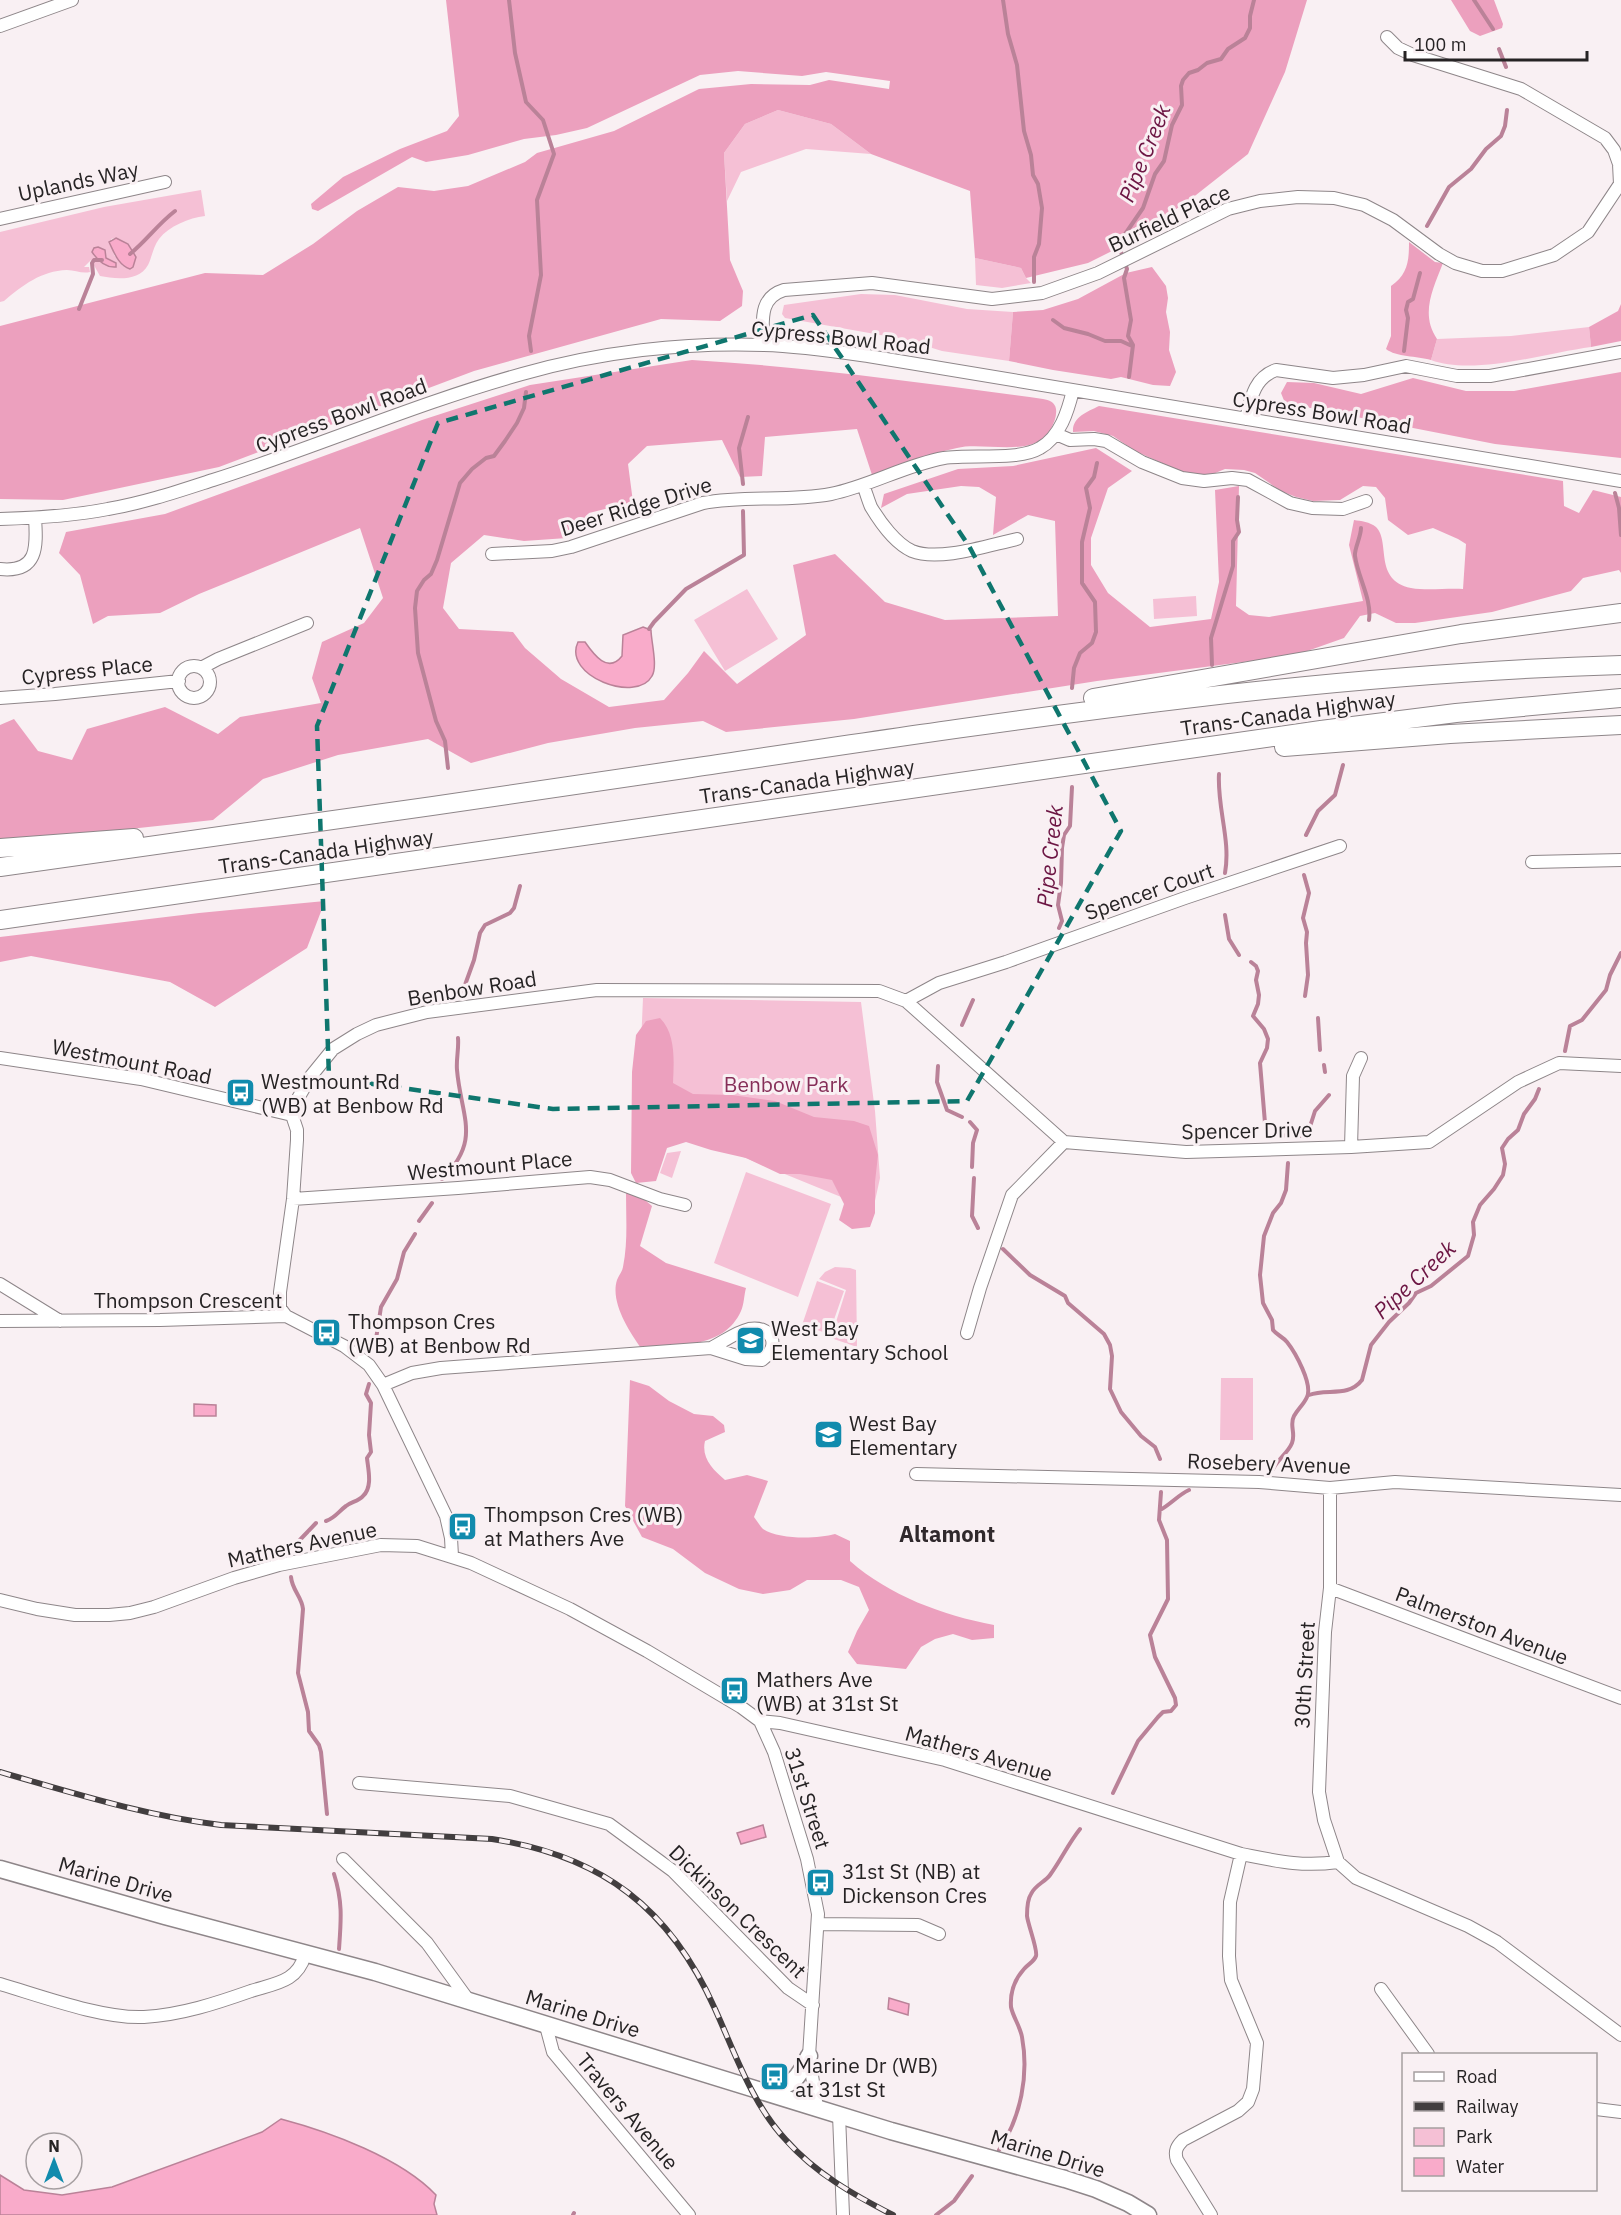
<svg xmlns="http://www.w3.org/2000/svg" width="1621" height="2215" font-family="'IBM Plex Sans',sans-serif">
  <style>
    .green { fill: #f5c0d5; fill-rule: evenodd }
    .forest { fill: #eca0be }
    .water { fill: #f9abca; stroke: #ba8298; stroke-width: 1.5 }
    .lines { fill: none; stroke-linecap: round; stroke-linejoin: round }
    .stream { stroke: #ba8298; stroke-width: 4 }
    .minor-casing { stroke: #8e8689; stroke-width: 14 }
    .major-casing { stroke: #8e8689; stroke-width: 19 }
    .highway-casing { stroke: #8e8689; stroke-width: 20 }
    .minor { stroke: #fff; stroke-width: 12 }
    .major { stroke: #fff; stroke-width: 16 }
    .highway { stroke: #fff; stroke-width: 18 }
    .rail-casing { stroke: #423e3f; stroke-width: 6 }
    .rail { stroke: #f9f0f3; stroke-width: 4; stroke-dasharray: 11; stroke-linecap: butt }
    .marked { fill: none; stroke: #0f766e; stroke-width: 4.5; stroke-dasharray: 12 8; stroke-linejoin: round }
    .labels { text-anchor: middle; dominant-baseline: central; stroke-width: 6; stroke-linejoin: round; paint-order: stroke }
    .street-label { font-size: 21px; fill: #262324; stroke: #f9f0f3 }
    .poi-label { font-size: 21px; fill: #262324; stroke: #f9f0f3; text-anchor: start }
    .park-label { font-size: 21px; fill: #862e58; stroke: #f9f0f3 }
    .water-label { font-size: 22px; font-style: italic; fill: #6c1543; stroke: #f9f0f3 }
    .neighbourhood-label { font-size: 22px; font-weight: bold; fill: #30292c; stroke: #f9f0f3 }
  </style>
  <rect width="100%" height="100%" fill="#f9f0f3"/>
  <path class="green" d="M778 110 831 124 871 154 806 149 741 172 727 201 724 153 745 124Z
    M201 190 205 216C189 218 169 226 159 239 153 247 152 257 148 265 139 282 115 279 100 276L91 260 84 267H89L90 272C82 274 75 270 67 270 41 271 23 285 4 301L0 302V232L104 207ZM116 238 128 244 136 257 123 266 114 255 111 239Z
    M975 258 1021 268 1026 278 1031 283 1002 288 976 285Z
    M861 294 895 295 967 309 1013 312 1009 361 942 351 903 339 785 318 782 314 784 305Z
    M1589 327 1591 347C1546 353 1473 376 1431 360L1437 339 1511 336Z
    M747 589 778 639 725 671 694 620Z
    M1196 596 1197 616 1154 619 1153 599Z
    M643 998 861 1002 875 1111 880 1178 873 1210 638 1114Z
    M681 1151 672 1178 660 1173 667 1153Z
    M746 1172 831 1204 798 1297 714 1263Z
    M835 1267 850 1268 856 1270 857 1347 831 1338 846 1290 819 1279 825 1272Z
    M817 1281 844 1291 829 1334 802 1325Z
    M1221 1378H1253V1440H1220Z"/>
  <path class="forest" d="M446 0H1307L1285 72 1248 154 1196 195 1130 242 1088 263 1026 278 1021 268 975 258 970 191 871 154 831 124 778 110 745 124 724 153 730 260 743 291 742 306 720 321 661 319 474 371 219 467 63 500 0 499V326L205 273 263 275 313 244 357 211 398 187 434 191 468 186 525 162 537 153 614 131 699 89 751 84 810 85 829 80 889 89 890 81 826 72 802 76 738 71 700 75 587 128 556 135 524 139 468 155 426 162 412 157 318 211 312 209 311 204 343 177 400 149 447 131 459 116Z
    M1451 0H1494L1503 24 1502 28 1480 36 1470 31Z
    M1409 242 1435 262 1443 263C1433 289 1420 314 1437 339L1431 360C1417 356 1396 357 1386 349L1391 336V286C1408 274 1409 261 1409 242Z
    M1152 267 1166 286 1168 298 1166 312 1170 332 1169 350 1176 372 1170 386 1153 385 1121 377 1111 379 1053 370 1009 361 1013 312 1043 310 1078 299 1126 273Z
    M1621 304V341L1591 347 1589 327 1618 311Z
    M692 360C809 367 926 383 1043 399 1049 400 1055 402 1056 409 1057 416 1054 422 1052 427 1037 460 984 441 957 448 928 454 900 466 872 475L857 429 765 437 762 476 740 477 722 440 647 446 628 464 633 502 589 513 567 538 524 541 484 535 451 563 443 608 459 629 513 632 525 648 561 679 609 707 664 700 688 673 704 651 737 684 806 635 793 565 835 554 885 602 945 620 1058 616 1055 521 1028 515 993 535 996 497 979 487 961 486 907 494 881 508 884 494 958 469 1013 466 1096 448 1132 471 1108 488 1091 538V565L1108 593 1150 627 1211 619 1219 582 1215 490 1239 486 1236 606 1249 615 1269 617 1363 601 1349 545 1354 520C1361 521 1370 522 1376 527 1391 542 1373 580 1411 588 1427 591 1446 588 1463 589L1466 544 1458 539 1433 528 1408 535 1388 520 1385 498 1376 487 1363 486 1340 500 1313 501 1296 497 1281 491 1255 473 1244 470 1225 469 1208 476 1182 472 1135 451 1113 436 1094 431 1073 432C1072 417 1087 412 1099 406L1563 481 1564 506 1579 513 1593 490 1621 497V573L1619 570 1583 578 1571 591 1492 612 1415 623H1396L1375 613 1360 616 1344 638 1296 655 1097 681 854 719 726 732 703 721 635 728 548 743 471 763 428 739 338 755 263 779 213 820 0 843V725L14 719 38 751 72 760 87 729 165 707 218 734 240 717 321 703 312 678 322 642 364 623 383 598 360 528 199 594 160 613 108 616 93 624 80 575 59 553 66 532 165 514 422 420 530 385Z
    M1621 372V458L1495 444 1285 403 1281 393 1287 382 1314 383 1361 394 1413 378 1466 391H1514Z
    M325 901 307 948 215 1007 170 982 31 956 0 962V937L199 913Z
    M660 1018C676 1034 674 1061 673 1083L693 1094 732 1095 775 1101 814 1117 854 1121 869 1126 878 1155 875 1182V1213L870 1227 852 1229 839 1220 844 1204 832 1180 800 1174H780L746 1158 711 1150 686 1142 667 1148 656 1181 636 1183 631 1173 632 1072 636 1035 646 1021Z
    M626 1193 638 1194 652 1206 640 1246 666 1263 746 1288C744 1295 744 1305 741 1311 724 1349 677 1345 641 1348 629 1331 610 1302 617 1280 619 1275 622 1272 623 1267 628 1243 626 1217 626 1193Z
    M630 1380 649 1386 669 1401 694 1414 713 1416 724 1425 725 1432 705 1441C701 1458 713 1470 725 1480L747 1475 768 1481 754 1517C757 1521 760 1526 763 1529 780 1540 817 1539 835 1534L850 1541V1561C890 1596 942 1615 994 1625V1638L972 1640 953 1634 935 1639 921 1647 906 1669 857 1664 848 1652 857 1631 869 1610 859 1587 841 1580H807L790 1590 763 1594 739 1589 705 1573 673 1549 642 1537 625 1506Z"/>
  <path class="water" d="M116 238 128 244 136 257 133 267 130 269C118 265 114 252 109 242Z
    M98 247 105 250 106 258 116 263V267C105 268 98 261 92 252L94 248Z
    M643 627 651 630C651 641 658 666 652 676 637 704 562 676 578 642H585C594 655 608 674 622 656L623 635Z
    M194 1404 216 1405V1416H194Z
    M763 1825 766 1837 741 1844 737 1833Z
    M889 1998 909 2004 908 2015 888 2009Z
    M281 2119C330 2132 401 2158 436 2195L434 2204 437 2215H0V2175L24 2190 62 2195 112 2187 262 2132Z"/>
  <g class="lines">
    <path class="stream" d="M509 0 515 53 526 102 543 120 554 154 537 200 541 275 529 336 531 351
      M1003 0 1008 34 1017 65 1024 131 1031 155 1033 175 1038 184 1042 208 1039 244 1034 257V282
      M1474 0 1493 29
      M1499 49 1506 67
      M1427 226 1449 187 1471 169 1486 149 1501 136 1505 126 1507 110
      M130 254C146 241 158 224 175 211
      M79 309 93 274 92 263 94 260H102
      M1053 320 1064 328 1088 334 1105 341H1121L1132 346
      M1404 351 1408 318 1406 310 1408 302 1413 299 1420 273
      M1129 377 1133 345 1128 336 1131 320 1124 278 1127 269 1120 249 1121 240 1143 208 1155 174 1164 161 1172 125 1182 105 1181 86 1183 80 1189 73 1198 70 1207 63 1221 59 1228 49 1245 38 1250 28V16L1254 0
      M743 484 739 448 748 417
      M1615 493 1619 508 1621 535
      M1361 528C1361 537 1354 549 1355 556 1358 578 1372 599 1369 620
      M649 629 654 622 686 589 744 555 743 511
      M1212 665 1211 638 1233 566V541L1239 532 1237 520 1238 497
      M1072 688 1074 668 1080 653 1092 643 1096 632 1095 602 1082 583V542L1090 508 1086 488 1094 477 1097 463
      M448 768 445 741 436 721 418 653 415 608 417 591 424 580 431 574 437 560 460 483 472 469 486 458 494 456 505 441 517 423 524 408 526 392
      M1219 774C1217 808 1231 840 1225 873
      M1306 835 1318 811 1335 795 1343 765
      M1304 875 1309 893 1303 918 1307 932 1306 943 1308 975 1305 996
      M1225 915 1229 939 1239 955
      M1059 928 1062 921 1058 905 1061 883 1062 848 1064 835 1070 826 1072 787
      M1251 962 1256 966 1258 971 1256 980 1259 995 1258 1004 1253 1016 1264 1029 1268 1039 1267 1048 1260 1063 1266 1135 1307 1136 1315 1111 1329 1095
      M461 996 474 960 480 933 485 925 510 913 514 908 520 886
      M1318 1018 1320 1050
      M962 1025 973 1000
      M1565 1051 1570 1026 1582 1020 1606 990 1610 975 1621 953
      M1324 1065 1325 1072
      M938 1066 937 1082 947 1110 962 1117
      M970 1122 977 1130 973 1143 972 1167
      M974 1178 972 1216 978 1228
      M442 1179C482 1140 461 1117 457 1070 456 1059 459 1049 458 1038
      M419 1221 432 1203
      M1003 1249 1030 1275 1065 1296 1068 1303 1104 1334 1110 1345 1112 1356 1110 1389 1121 1412 1141 1436 1155 1447 1160 1459
      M377 1350 376 1339 381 1307 397 1279 404 1252 415 1234
      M1309 1395C1327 1388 1348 1398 1362 1380L1371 1345 1389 1322 1409 1303 1416 1293 1431 1286 1468 1256 1474 1235 1473 1222 1480 1205 1494 1189 1503 1175 1505 1164 1502 1148 1508 1139 1518 1130 1524 1114 1535 1099 1539 1089
      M1273 1469C1278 1459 1288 1453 1292 1443 1296 1433 1289 1425 1294 1416 1298 1409 1304 1404 1307 1397 1313 1384 1295 1352 1287 1342 1283 1337 1277 1335 1273 1330L1272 1320 1263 1303 1260 1275 1264 1236 1273 1213 1281 1203 1286 1190 1288 1163
      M1160 1510C1171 1504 1178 1495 1189 1490
      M326 1521C335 1518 339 1511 346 1506 351 1502 359 1501 363 1496 373 1487 368 1469 367 1458L371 1452 369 1435 371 1403 366 1394 369 1384
      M294 1546 316 1523
      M291 1577C292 1590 302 1597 303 1609L298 1673 308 1712 309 1731 319 1745 321 1752 327 1814
      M1113 1793 1138 1741 1158 1717 1163 1712 1171 1711 1176 1705 1175 1698 1155 1657 1150 1635 1168 1599 1167 1540 1159 1520 1161 1492
      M334 1874C343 1902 341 1921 339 1949
      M999 2150C1021 2117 1029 2075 1022 2037 1020 2026 1013 2017 1011 2007 1010 1993 1015 1979 1024 1969 1028 1964 1034 1962 1036 1956 1038 1950 1028 1925 1027 1916 1027 1909 1027 1900 1031 1894 1035 1885 1045 1882 1050 1875 1061 1860 1068 1844 1080 1829
      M573 2215 574 2213
      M936 2215 954 2201 972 2176"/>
    <defs>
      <path id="minor" d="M0 26 72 0
        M0 219 165 182
        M763 345C763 322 758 298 784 290L872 283 992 299 1042 293 1098 273 1228 209 1260 201 1298 197 1334 198 1364 205 1393 220 1439 254 1455 263 1482 271H1502L1554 255 1588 232 1620 184 1619 164 1614 150 1605 138 1521 89 1413 55 1398 48 1387 37
        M1246 419C1251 398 1254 378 1276 370L1333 378 1364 375 1406 366 1457 376H1490L1621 352
        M1056 434 1070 440 1094 439 1106 441 1142 462 1182 478 1204 481 1232 478 1248 480 1290 503 1312 508 1343 509 1366 501
        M863 485C866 492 868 500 871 507 880 522 896 544 912 551 939 562 989 545 1017 539
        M0 519C36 518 72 516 108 509 144 503 179 491 213 480 317 447 417 403 522 374 599 352 684 342 764 345 799 346 833 351 868 356L1621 481
        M492 554 552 551 571 547 703 503C745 495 789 502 831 494 870 486 905 465 944 458 971 454 1018 461 1040 448 1060 437 1068 411 1073 390
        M0 569C38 573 37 547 35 518
        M178 682a16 16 0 1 1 32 0a16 16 0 1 1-32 0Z
        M201 668 218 659 307 623
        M0 698 55 694 179 681
        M1532 862 1621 860
        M906 1001 939 983 1006 962 1185 898 1340 846
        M0 1058 141 1079 292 1115
        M1351 1147 1353 1076 1361 1058
        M293 1199 458 1188 590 1177 610 1180 660 1199 685 1205
        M0 1284 60 1321
        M286 1316 280 1308V1292L293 1199 297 1140V1130L292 1115 297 1100 311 1076 333 1049 357 1034 376 1025 427 1012 597 990 879 991 906 1001 1064 1142 1186 1152 1351 1147 1429 1142 1518 1082 1559 1063 1621 1066
        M0 1321 160 1320 286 1316 344 1346 369 1365 383 1385 446 1516 451 1538 452 1556
        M967 1333 980 1288 1012 1195 1064 1142
        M383 1385 412 1373 441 1368 711 1348 746 1359 762 1360C782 1345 771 1325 749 1329 736 1332 723 1342 711 1348
        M916 1474 1259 1482 1330 1488 1395 1482 1621 1495
        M1330 1488V1588L1325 1632 1319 1792 1324 1820 1338 1862
        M1330 1588 1621 1698
        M0 1600 37 1609 75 1615H109L130 1613 154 1607 234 1578 279 1565 381 1545 417 1546 471 1563 570 1609 647 1651 741 1707 760 1721 780 1723 945 1760 1241 1854C1277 1861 1301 1867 1338 1862L1356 1878 1468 1926 1497 1942 1621 2035
        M760 1721 774 1752 807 1859 818 1914 809 2056 817 2108
        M359 1783 510 1796 609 1824 673 1871 788 1988 813 2005
        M343 1859 427 1943 469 2001
        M819 1924 918 1925 939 1934
        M0 1984C41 1996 103 2019 144 2017 181 2015 217 2003 251 1991 276 1983 297 1982 305 1955
        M1381 1989 1428 2054
        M546 2026 553 2052 689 2215
        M1596 2109 1621 2112
        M839 2115 843 2215
        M1211 2215 1177 2160C1174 2151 1177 2146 1183 2140L1238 2111 1248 2102 1253 2089 1257 2043 1231 1980 1229 1956 1230 1902 1241 1854"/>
      <path id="major" d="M0 1869 165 1916 375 1972 891 2131 1065 2179 1096 2189 1128 2203 1148 2215
        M766 2092C793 2083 797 2082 809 2056"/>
      <path id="highway" d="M1093 698 1461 634 1621 613
        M1284 747 1450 734 1621 725
        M0 848 134 838
        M0 867C230 834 461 803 691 768 1000 722 1308 674 1621 665
        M0 920 1321 730 1456 713 1621 698"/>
    </defs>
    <use href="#minor" class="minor-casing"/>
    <use href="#major" class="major-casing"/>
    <use href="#highway" class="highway-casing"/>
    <use href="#minor" class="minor"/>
    <use href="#major" class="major"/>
    <use href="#highway" class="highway"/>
    <defs>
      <path id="rail" d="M0 1772C73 1793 146 1816 221 1825L492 1839C602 1856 670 1908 715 2009 735 2053 752 2104 786 2140 815 2173 854 2195 893 2215"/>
    </defs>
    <use href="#rail" class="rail-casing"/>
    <use href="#rail" class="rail"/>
  </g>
  <path class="marked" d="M813 315 969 546 1121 831 967 1101 553 1109 329 1078 317 726 438 423Z"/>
  <defs>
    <symbol id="bus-square" viewBox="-11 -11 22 22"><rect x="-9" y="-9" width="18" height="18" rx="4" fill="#118bad" stroke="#f9f0f3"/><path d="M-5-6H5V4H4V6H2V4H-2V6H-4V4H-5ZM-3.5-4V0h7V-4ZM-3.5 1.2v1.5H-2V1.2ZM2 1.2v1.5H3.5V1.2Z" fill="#fff"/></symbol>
    <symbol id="school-square" viewBox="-11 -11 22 22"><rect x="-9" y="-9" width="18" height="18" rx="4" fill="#118bad" stroke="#f9f0f3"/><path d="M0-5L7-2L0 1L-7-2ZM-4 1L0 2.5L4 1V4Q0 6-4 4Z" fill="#fff"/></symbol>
  </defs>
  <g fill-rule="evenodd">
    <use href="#bus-square" x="224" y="1076" width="33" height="33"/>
    <use href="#bus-square" x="310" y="1316" width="33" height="33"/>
    <use href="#school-square" x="734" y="1324" width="33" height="33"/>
    <use href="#school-square" x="812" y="1418" width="33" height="33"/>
    <use href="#bus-square" x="446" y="1510" width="33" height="33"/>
    <use href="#bus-square" x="718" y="1674" width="33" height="33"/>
    <use href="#bus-square" x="804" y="1866" width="33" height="33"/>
    <use href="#bus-square" x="758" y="2060" width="33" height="33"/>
  </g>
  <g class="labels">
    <g class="street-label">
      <text transform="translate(78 181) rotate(-12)">Uplands Way</text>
      <text transform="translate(1169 218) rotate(-25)">Burfield Place</text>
      <text transform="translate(841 337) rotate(6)">Cypress Bowl Road</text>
      <text transform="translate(1322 412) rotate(9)">Cypress Bowl Road</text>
      <text transform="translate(341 415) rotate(-20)">Cypress Bowl Road</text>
      <text transform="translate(636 506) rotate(-17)">Deer Ridge Drive</text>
      <text transform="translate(87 670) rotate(-6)">Cypress Place</text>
      <text transform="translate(1288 713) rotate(-8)">Trans-Canada Highway</text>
      <text transform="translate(807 781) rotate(-8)">Trans-Canada Highway</text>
      <text transform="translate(326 851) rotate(-8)">Trans-Canada Highway</text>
      <text transform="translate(1149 891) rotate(-19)">Spencer Court</text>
      <text transform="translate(472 988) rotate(-9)">Benbow Road</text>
      <text transform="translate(132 1061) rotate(11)">Westmount Road</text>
      <text transform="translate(1247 1130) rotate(-1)">Spencer Drive</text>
      <text transform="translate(490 1165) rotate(-5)">Westmount Place</text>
      <text x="188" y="1300">Thompson Crescent</text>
      <text transform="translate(1269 1463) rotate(2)">Rosebery Avenue</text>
      <text transform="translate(302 1544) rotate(-12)">Mathers Avenue</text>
      <text transform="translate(1482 1625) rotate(21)">Palmerston Avenue</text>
      <text transform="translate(1304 1675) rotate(-87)">30th Street</text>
      <text transform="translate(979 1753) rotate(16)">Mathers Avenue</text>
      <text transform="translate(808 1798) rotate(72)">31st Street</text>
      <text transform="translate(116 1879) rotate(16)">Marine Drive</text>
      <text transform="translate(738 1911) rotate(44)">Dickinson Crescent</text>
      <text transform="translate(583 2013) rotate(17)">Marine Drive</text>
      <text transform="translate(628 2111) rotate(50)">Travers Avenue</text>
      <text transform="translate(1048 2153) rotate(17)">Marine Drive</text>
    </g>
    <g class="poi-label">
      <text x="261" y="1081">Westmount Rd<tspan x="261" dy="24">(WB) at Benbow Rd</tspan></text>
      <text x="348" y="1321">Thompson Cres<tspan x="348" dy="24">(WB) at Benbow Rd</tspan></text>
      <text x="771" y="1328">West Bay<tspan x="771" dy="24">Elementary School</tspan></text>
      <text x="849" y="1423">West Bay<tspan x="849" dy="24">Elementary</tspan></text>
      <text x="484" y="1514">Thompson Cres (WB)<tspan x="484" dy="24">at Mathers Ave</tspan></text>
      <text x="756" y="1679">Mathers Ave<tspan x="756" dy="24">(WB) at 31st St</tspan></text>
      <text x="842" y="1871">31st St (NB) at<tspan x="842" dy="24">Dickenson Cres</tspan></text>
      <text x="795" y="2065">Marine Dr (WB)<tspan x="795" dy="24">at 31st St</tspan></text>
    </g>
    <g class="park-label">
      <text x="786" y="1084">Benbow Park</text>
    </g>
    <g class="water-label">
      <text transform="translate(1144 153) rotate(-68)">Pipe Creek</text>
      <text transform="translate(1049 856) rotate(-84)">Pipe Creek</text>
      <text transform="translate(1414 1279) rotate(-43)">Pipe Creek</text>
    </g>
    <g class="neighbourhood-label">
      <text x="947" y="1533">Altamont</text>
    </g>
  </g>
  <rect x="1402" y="2053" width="195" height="138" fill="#f9f0f3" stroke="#a59ea0" stroke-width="1.5"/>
  <rect x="1414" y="2072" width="30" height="9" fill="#ffffff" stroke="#a59ea0" stroke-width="1.5"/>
  <text x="1456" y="2083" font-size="18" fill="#262324">Road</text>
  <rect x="1414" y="2102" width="30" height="9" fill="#423e3f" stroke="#a59ea0" stroke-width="1.5"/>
  <text x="1456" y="2113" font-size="18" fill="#262324">Railway</text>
  <rect x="1414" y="2128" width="30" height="18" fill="#f5c0d5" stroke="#a59ea0" stroke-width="1.5"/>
  <text x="1456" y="2143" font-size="18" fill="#262324">Park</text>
  <rect x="1414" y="2158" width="30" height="18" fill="#f9abca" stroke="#a59ea0" stroke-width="1.5"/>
  <text x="1456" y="2173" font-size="18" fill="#262324">Water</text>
  <g transform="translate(54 2161)"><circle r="28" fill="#f9f0f3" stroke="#a59ea0" stroke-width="1.5"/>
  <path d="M0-4.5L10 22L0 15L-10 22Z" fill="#118bad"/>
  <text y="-9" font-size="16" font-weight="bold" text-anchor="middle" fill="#262324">N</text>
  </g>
  <path d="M1405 51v9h182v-9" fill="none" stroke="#262324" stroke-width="3"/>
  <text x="1414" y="51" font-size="18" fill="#262324" stroke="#f9f0f3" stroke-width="4.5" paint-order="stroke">100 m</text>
</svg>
